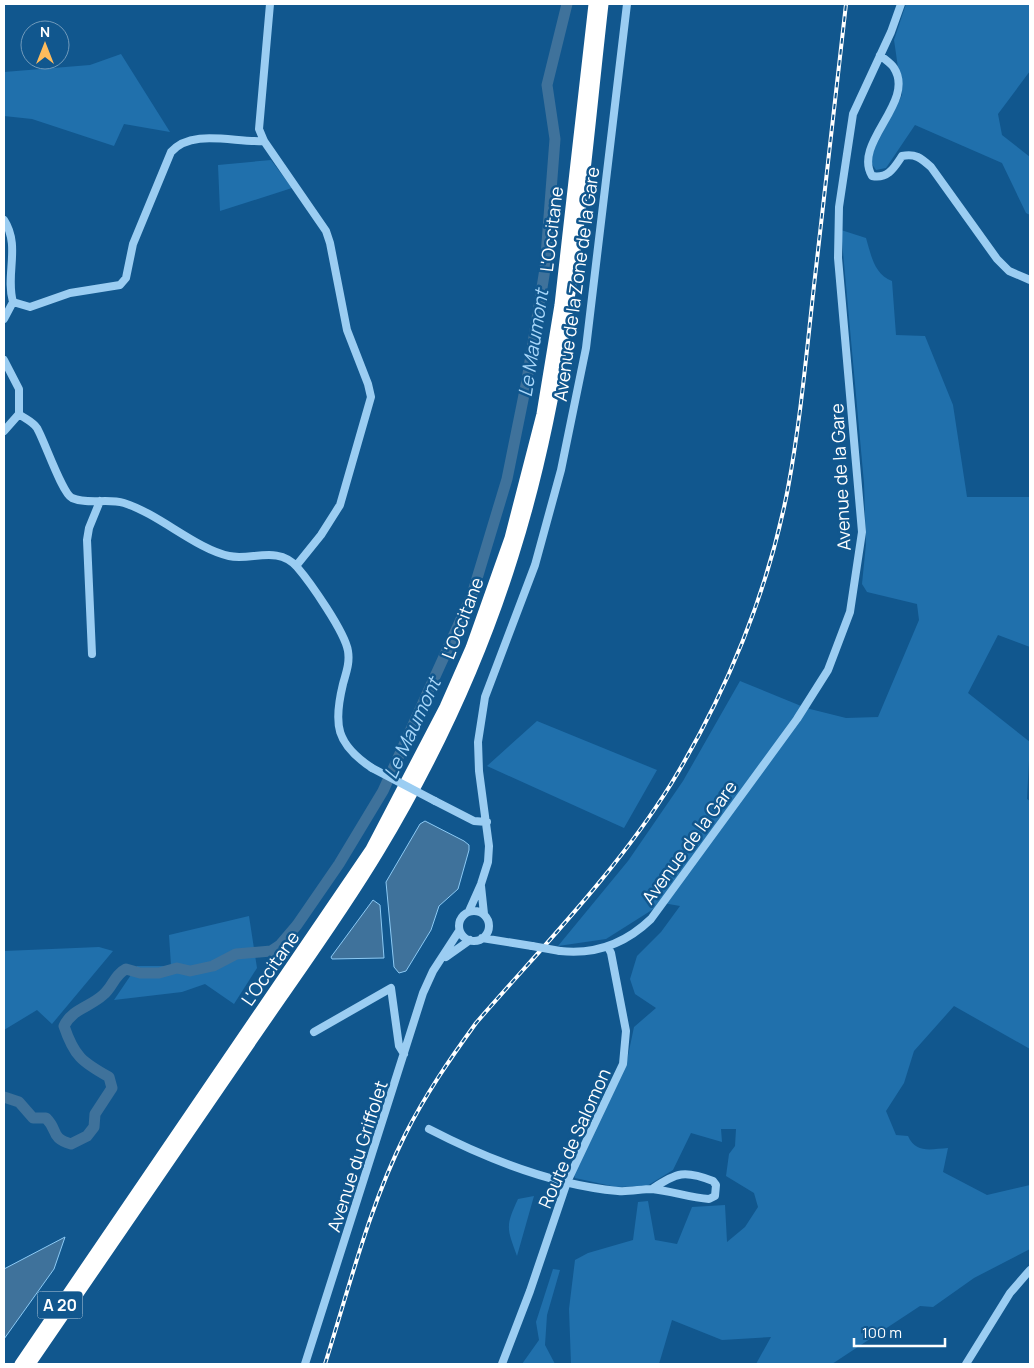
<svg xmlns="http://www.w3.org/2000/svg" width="1034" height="1368" font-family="Manrope,sans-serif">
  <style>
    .green { fill: #2070ac }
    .water { fill: #3f729b; stroke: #8ccaf5 }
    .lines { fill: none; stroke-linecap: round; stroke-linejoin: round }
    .river { stroke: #3f729b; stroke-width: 11 }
    .minor { stroke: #9bcdf2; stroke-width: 8 }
    .highway { stroke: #fff; stroke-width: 11 }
    .rail-casing { stroke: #fff; stroke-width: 4 }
    .rail { stroke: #11578e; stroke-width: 2; stroke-dasharray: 5.5; stroke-linecap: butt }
    .minor-bridge { stroke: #9bcdf2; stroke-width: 8 }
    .labels { text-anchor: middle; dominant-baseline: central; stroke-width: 5; stroke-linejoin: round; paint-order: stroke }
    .shield { fill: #11578e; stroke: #b8cddd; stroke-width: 1 }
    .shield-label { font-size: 16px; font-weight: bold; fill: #fff }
    .street-label { font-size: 18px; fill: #fff; stroke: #11578e }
    .water-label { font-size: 19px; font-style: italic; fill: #a7d6f9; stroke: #11578e }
  </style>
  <rect width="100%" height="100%" fill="#11578e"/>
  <path class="green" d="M906 4H1030V71L998 114 1002 135 1030 157V215L1026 213 1002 163 915 125 886 168 876 170 872 164V153L902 95 894 40Z
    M121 54 170 132 124 124 114 146 32 119 4 116V72L90 65Z
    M271 160 292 188 220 211 218 165Z
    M841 230 866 238C871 255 874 274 892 281L896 335 925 336 953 405 967 497H1030V647L998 635 968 693 1030 742 1027 799 1030 801V1049L954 1006 914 1051 904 1083 886 1111 896 1135 908 1136C916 1154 931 1149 948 1148L943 1172 987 1195 1030 1185V1249L974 1278 933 1307 920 1306 832 1364H756L771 1337 722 1340 672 1320 659 1364H571L569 1309 575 1260 588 1253 633 1240 638 1202 648 1201 655 1240 677 1244 692 1207 725 1205 727 1242 745 1227 758 1207 754 1193 726 1176 729 1154 735 1146 736 1129H721L722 1142 691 1133 673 1170 647 1186 616 1187 575 1178 574 1175 626 1065 634 1027 656 1008 635 994 630 979 637 956 661 932 680 906 663 903 606 939 558 946 628 861 683 781 740 681 806 708 846 718 878 717 919 620 917 604 867 592 862 584 866 544 864 483Z
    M537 721 657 770 624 828 487 766Z
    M249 916 257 968 234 1004 205 984 182 992 114 1000 137 966H171L169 935Z
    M99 947 113 951 52 1024 37 1010 4 1030V951Z
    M534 1196 517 1256C507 1228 505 1227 518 1199Z
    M553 1269 560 1270 547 1315 545 1345 555 1364H522L539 1340 536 1322Z"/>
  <path class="water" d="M425 821 464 841 469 845V850L458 889 439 906 431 930 406 971 399 973 394 967 386 882 420 824Z
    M373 900 380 905 384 958 332 959 331 957Z
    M65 1237 54 1269 4 1339V1269Z"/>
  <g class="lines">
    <path class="river" d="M4 1097 19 1102 33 1118H46C59 1131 50 1138 71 1144L87 1136 94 1127 95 1114 112 1088 109 1077C82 1062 74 1056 64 1026 72 1009 90 1007 103 995 113 987 114 975 126 969L140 973H159L177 968 190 971 213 966 236 954 271 951 280 945 297 925 339 864 383 791 472 595 507 479 527 380 545 269 555 139 547 85 567 4"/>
    <path class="minor" d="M270 4 259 129 264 141 326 231 330 243 347 330 368 384 371 397 340 505 321 535 296 566
      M880 55C884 59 891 63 894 68 916 102 852 143 872 176 888 179 894 168 902 156 915 153 921 158 931 167L997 259 1009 271 1030 280
      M4 220C21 246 5 275 13 302L4 319
      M13 302 30 307 70 293 120 285 126 278 133 244 171 152C192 128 235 143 264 141
      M4 360 19 389V414C25 419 32 421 37 428 45 442 62 493 72 498 88 505 107 498 124 503 159 514 196 549 229 556 251 561 278 545 297 567 310 582 345 632 348 651 350 663 346 673 343 684 333 725 336 744 372 768
      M4 431 19 414
      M92 654 87 540 89 528 100 501
      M435 801 474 821 487 822
      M481 886 484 914
      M459 926a15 15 0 1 1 30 0a15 15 0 1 1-30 0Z
      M469 911 481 884 488 862 489 846 479 771 478 742 485 697 535 565 561 470 586 348 627 4
      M482 938 532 946
      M560 951C596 955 625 944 651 919L797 719 828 670 850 612 862 532 838 258 839 207 853 114 891 32 901 4
      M446 957 470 940
      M314 1032 391 988 399 1046 404 1054
      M429 1129C487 1159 552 1185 618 1191 629 1192 641 1189 652 1189 672 1191 690 1198 709 1199L715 1196 716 1185 713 1181C685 1170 677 1172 652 1189
      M305 1364 423 993 433 971 459 931
      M502 1364 530 1291 567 1182 623 1064 626 1031 611 953 608 947
      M966 1364 1010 1293 1030 1270"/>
    <path class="highway" d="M20 1364 371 849 445 707 471 648 510 538 542 414 560 305 594 4
      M30 1364C104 1256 178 1148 252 1040 295 977 340 916 379 851 435 758 481 659 513 556 570 377 582 189 603 4"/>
    <defs>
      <path id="rail" d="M325 1364C349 1288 369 1207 405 1135 425 1095 450 1059 476 1023 543 946 617 871 671 784 726 694 768 592 788 488 801 418 807 347 815 277 825 186 836 95 846 4"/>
    </defs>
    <use href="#rail" class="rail-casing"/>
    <use href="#rail" class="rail"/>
    <path class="minor-bridge" d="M372 768 435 801
      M532 946 560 951"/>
  </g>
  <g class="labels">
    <rect class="shield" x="37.5" y="1291.5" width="45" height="27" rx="4"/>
    <g class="shield-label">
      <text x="60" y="1305">A 20</text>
    </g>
    <g class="street-label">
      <text transform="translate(551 229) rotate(-83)">L'Occitane</text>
      <text transform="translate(576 284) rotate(-82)">Avenue de la Zone de la Gare</text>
      <text transform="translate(840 477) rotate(-93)">Avenue de la Gare</text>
      <text transform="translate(462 618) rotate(-69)">L'Occitane</text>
      <text transform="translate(689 842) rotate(-54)">Avenue de la Gare</text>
      <text transform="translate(270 968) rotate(-55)">L'Occitane</text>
      <text transform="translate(574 1138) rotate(-66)">Route de Salomon</text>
      <text transform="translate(357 1156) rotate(-72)">Avenue du Griffolet</text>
    </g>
    <g class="water-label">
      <text transform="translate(533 343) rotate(-81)">Le Maumont</text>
      <text transform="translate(412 728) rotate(-65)">Le Maumont</text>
    </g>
  </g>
  <rect width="1034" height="1368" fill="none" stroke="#ffffff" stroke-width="10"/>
  <g transform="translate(45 45)"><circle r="24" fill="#11578e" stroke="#709abb"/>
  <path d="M0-4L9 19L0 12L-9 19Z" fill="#ffbc5c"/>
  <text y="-8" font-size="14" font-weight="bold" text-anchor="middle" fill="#ffffff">N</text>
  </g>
  <path d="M854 1338v8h91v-8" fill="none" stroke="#ffffff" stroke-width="2.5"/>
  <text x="862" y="1338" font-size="15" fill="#ffffff" stroke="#11578e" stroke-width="4" paint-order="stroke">100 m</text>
</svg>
